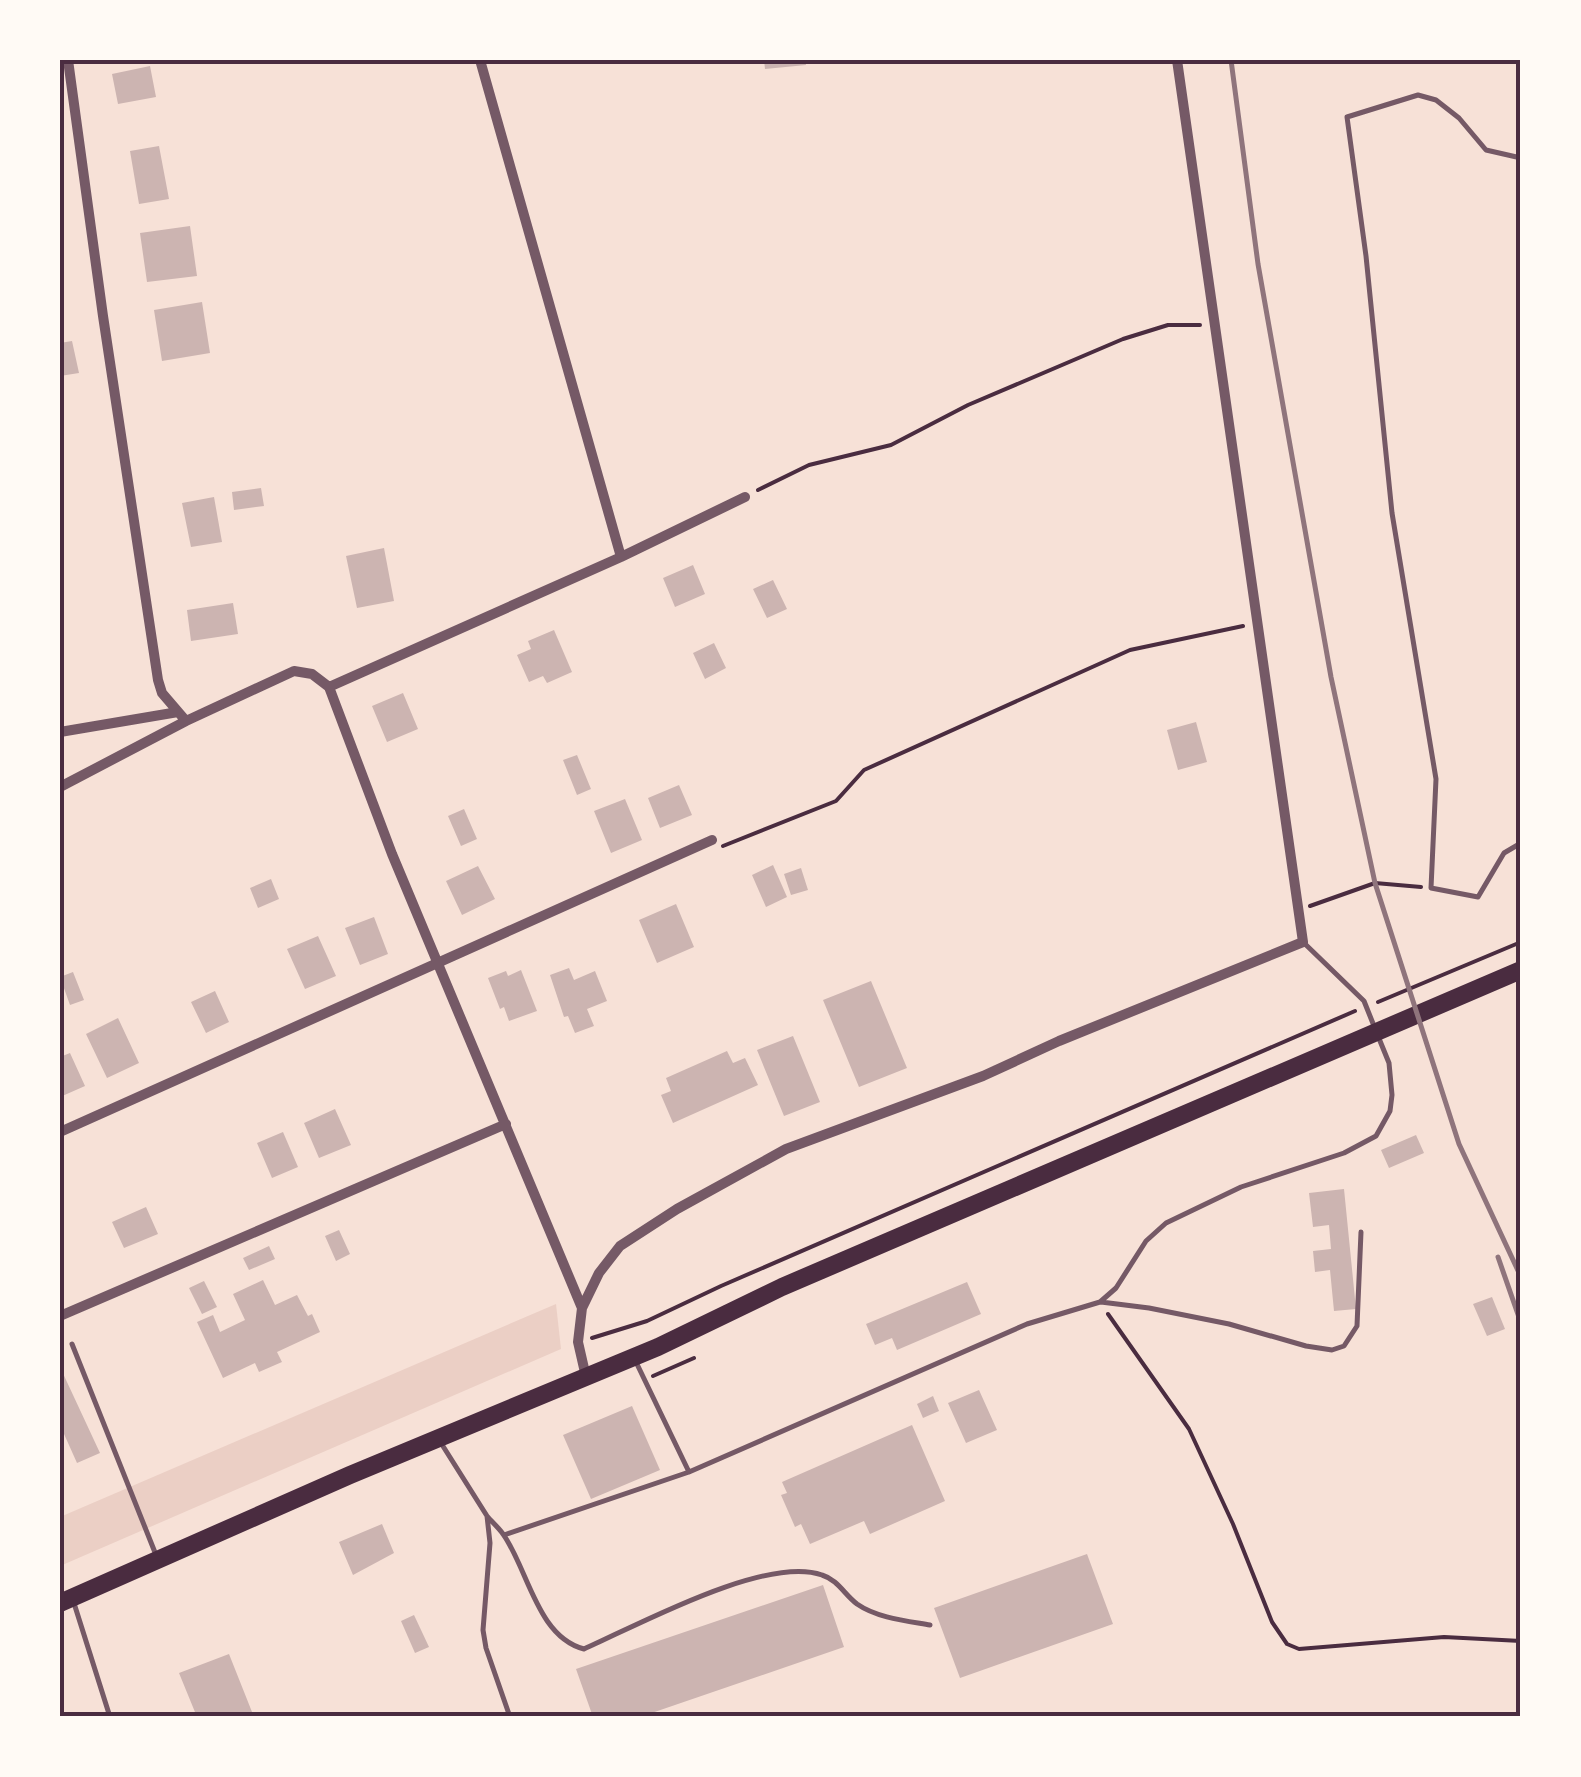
<svg xmlns="http://www.w3.org/2000/svg" width="1581" height="1777" font-family="'Fira Sans',sans-serif">
  <style>
    .green { fill: #ebcfc5 }
    .building { fill: #ccb4b1 }
    .lines { fill: none; stroke-linecap: round; stroke-linejoin: round }
    .path { stroke: #4a2c40; stroke-width: 4 }
    .service { stroke: #755966; stroke-width: 5 }
    .minor { stroke: #755966; stroke-width: 10 }
    .trunk { stroke: #4a2c40; stroke-width: 18 }
    .rail { stroke: #8f747c; stroke-width: 5 }
    .neatline { fill: none; stroke: #4a2c40; stroke-width: 4 }
  </style>
  <rect width="100%" height="100%" fill="#f7e1d7"/>
  <path class="green" d="M556 1304 561 1349 60 1566V1517Z"/>
  <path class="building" d="M764 60H805L806 65 765 69Z
    M150 66 156 97 118 104 112 74Z
    M159 146 169 199 139 204 130 151Z
    M190 226 197 276 147 282 140 233Z
    M202 302 210 353 162 361 154 310Z
    M72 341 79 373 60 376V343Z
    M261 488 264 506 234 510 232 492Z
    M214 497 222 542 191 547 182 503Z
    M384 548 394 601 357 608 346 556Z
    M693 565 705 594 675 607 663 578Z
    M773 580 787 609 767 618 753 589Z
    M233 603 238 634 191 641 187 610Z
    M554 630 572 672 547 683 543 676 529 682 517 655 531 649 528 641Z
    M714 643 726 668 705 679 693 653Z
    M403 693 418 729 387 742 372 706Z
    M1196 722 1207 762 1178 770 1167 730Z
    M577 755 591 789 577 795 563 760Z
    M679 785 692 815 660 828 648 798Z
    M625 799 642 840 611 853 594 811Z
    M464 809 477 839 461 846 448 816Z
    M773 865 787 897 766 907 752 875Z
    M478 866 495 899 462 915 446 881Z
    M801 868 808 890 791 895 784 874Z
    M271 879 279 899 258 908 250 888Z
    M676 904 694 947 657 963 639 920Z
    M374 917 388 954 360 965 345 928Z
    M318 936 336 976 305 989 287 949Z
    M569 968 574 980 595 971 607 1001 587 1009 594 1026 575 1033 568 1016 564 1017 550 975Z
    M521 970 537 1011 509 1021 504 1007 500 1009 488 978 506 971 508 976Z
    M73 972 84 1000 70 1005 60 977Z
    M871 981 907 1068 859 1087 823 1000Z
    M215 991 229 1022 206 1033 191 1002Z
    M118 1018 139 1063 107 1078 86 1034Z
    M793 1036 820 1102 784 1116 757 1050Z
    M727 1051 733 1063 745 1058 758 1085 673 1123 661 1095 671 1091 666 1078Z
    M70 1053 85 1086 60 1097V1057Z
    M335 1109 351 1145 319 1158 304 1123Z
    M283 1132 298 1167 272 1178 257 1143Z
    M1416 1135 1424 1153 1389 1168 1381 1150Z
    M1344 1189 1356 1309 1334 1311 1330 1270 1315 1272 1313 1251 1331 1249 1329 1225 1313 1227 1309 1193Z
    M146 1207 158 1234 124 1248 112 1222Z
    M339 1230 350 1254 336 1261 325 1236Z
    M269 1246 275 1259 249 1270 243 1258Z
    M263 1280 275 1305 297 1295 308 1316 312 1314 320 1332 277 1352 282 1362 259 1372 255 1363 223 1378 197 1322 213 1315 220 1332 245 1320 233 1294Z
    M204 1281 217 1307 202 1314 189 1288Z
    M967 1282 981 1314 897 1350 892 1338 875 1345 866 1324Z
    M1492 1297 1505 1329 1487 1336 1473 1304Z
    M60 1367 100 1453 77 1463 60 1425Z
    M979 1390 997 1430 966 1443 948 1403Z
    M933 1396 939 1411 923 1418 917 1404Z
    M632 1406 660 1470 591 1499 563 1435Z
    M912 1425 945 1501 870 1534 864 1521 810 1544 801 1524 795 1527 781 1495 787 1493 782 1482Z
    M382 1524 394 1553 353 1575 339 1542Z
    M1087 1554 1113 1624 960 1678 934 1608Z
    M823 1585 844 1647 640 1717H593L576 1669Z
    M414 1615 429 1647 415 1653 401 1621Z
    M229 1654 254 1717H197L179 1673Z"/>
  <g class="lines">
    <path class="path" d="M758 490 809 465 891 445 968 405 1123 339 1168 325H1200
      M723 846 836 801 864 770 1130 650 1243 626
      M1310 906 1375 883 1421 887
      M1378 1002 1521 942
      M1108 1314 1189 1429 1233 1524 1272 1622 1287 1644 1299 1649 1444 1637 1521 1641
      M592 1338 647 1321 721 1286 1355 1011
      M653 1376 694 1358"/>
    <path class="service" d="M1521 158 1486 150 1459 118 1436 100 1418 95 1347 117 1366 256 1392 513 1436 779 1431 888 1478 897 1504 853 1521 843
      M1303 942 1364 1001 1374 1026
      M1101 1302 1149 1308 1229 1324 1306 1346 1332 1350 1344 1346 1357 1326 1361 1232
      M72 1344 156 1555
      M636 1362 689 1472
      M441 1443 487 1516 490 1543 483 1630 486 1648 510 1717
      M487 1516C492 1522 499 1528 503 1534 528 1569 537 1637 584 1649 638 1625 766 1555 822 1575 838 1580 844 1594 857 1604 877 1618 907 1621 930 1625
      M504 1535 689 1472 1027 1324 1100 1302 1116 1288 1146 1241 1166 1223 1241 1187 1344 1153 1376 1136 1390 1111 1392 1095 1389 1063 1378 1036
      M73 1600 110 1717"/>
    <path class="minor" d="M68 60 103 316 158 680 162 693 186 721
      M480 60 621 557
      M329 687 392 854 582 1308
      M60 732 178 712
      M60 787 186 721 294 671 312 674 329 687 621 557 745 497
      M60 1132 712 840
      M60 1316 506 1124
      M586 1377 578 1342 582 1308 599 1273 620 1246 677 1209 786 1149 983 1076 1059 1041 1303 942 1177 60"/>
    <path class="trunk" d="M60 1603 350 1475 658 1347 782 1287 1521 970"/>
    <path class="rail" d="M1231 60 1258 264 1331 677 1375 883 1459 1144 1521 1277
      M1498 1257 1521 1323"/>
  </g>
  <rect width="1581" height="1777" fill="none" stroke="#fffaf5" stroke-width="125"/>
  <rect x="62" y="62" width="1456" height="1652" class="neatline"/>
</svg>
